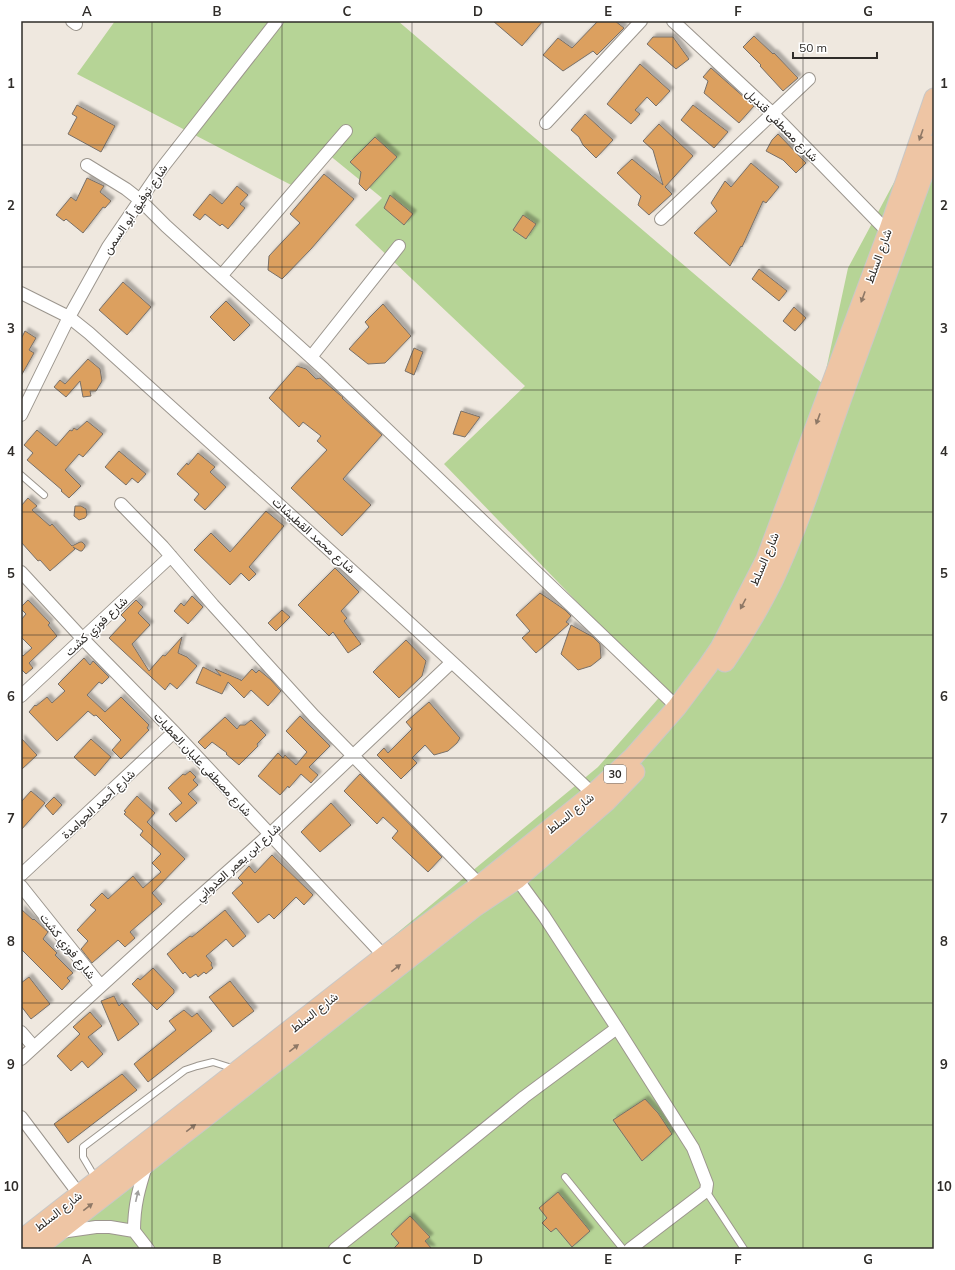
<svg xmlns="http://www.w3.org/2000/svg" width="955" height="1270" font-family="Mulish,Vazirmatn,sans-serif">
  <style>
    .green { fill: #b6d496 }
    .building { fill: #dca05e; stroke: #787069; filter: url(#shadow) }
    .lines { fill: none; stroke-linecap: round; stroke-linejoin: round }
    .service-casing { stroke: #9c968e; stroke-width: 8 }
    .minor-casing { stroke: #9c968e; stroke-width: 14 }
    .primary-casing { stroke: #c9c8c7; stroke-width: 21 }
    .service { stroke: #fff; stroke-width: 6 }
    .minor { stroke: #fff; stroke-width: 12 }
    .primary { stroke: #eec5a4; stroke-width: 19 }
    .oneway { fill: #8e7866 }
    .oneway2 { fill: #a1a09f }
    .grid { fill: none; stroke: #2f2c29; stroke-width: 1; stroke-opacity: 0.55 }
    .labels { text-anchor: middle; dominant-baseline: central; stroke-width: 3; stroke-linejoin: round; paint-order: stroke }
    .shield { fill: #fff; stroke: #6d6b69; stroke-width: 1 }
    .shield-label { font-size: 11px; font-weight: bold; fill: #2f2c29 }
    .street-label { font-size: 12px; fill: #2f2c29; stroke: #fff }
    .neatline { fill: none; stroke: #2f2c29; stroke-width: 1.5 }
    .grid-label { font-size: 13px; text-anchor: middle; font-weight: bold; fill: #2f2c29 }
  </style>
  <defs>
    <filter id="shadow"><feDropShadow dx="3.5" dy="-3.5" stdDeviation="1" flood-color="#0004"/></filter>
  </defs>
  <rect width="100%" height="100%" fill="#efe8df"/>
  <path class="green" d="M115 21H398L823 384 848 268 934 108V1249H21L97 1181 598 767 664 692 444 464 525 386 355 225 382 198 323 150 297 188 77 74Z"/>
  <path class="building" d="M493 21H543L522 46Z
    M598 21H615L624 28 597 55 593 51 563 71 543 55 558 38 572 48Z
    M754 36 773 54 774 53 798 78 783 91 760 66 761 65 743 47Z
    M653 37H673L689 59 676 69 647 44Z
    M640 64 670 91 656 106 647 97 635 110 640 114 631 124 607 104Z
    M711 68 754 106 739 123 704 93 708 81 703 77Z
    M77 105 115 126 101 152 68 134 77 117 72 114Z
    M693 105 728 132 714 148 681 120Z
    M585 114 613 140 596 158 583 145 579 137 571 130Z
    M659 124 693 156 665 187 672 194 649 215 638 205 641 196 617 173 632 159 663 185 653 150 643 141Z
    M778 134 806 163 796 173 783 160 766 151 772 140Z
    M375 137 397 157 366 191 359 184 361 172 350 162Z
    M751 163 779 187 766 203 763 201 742 247 741 246 730 266 694 233 717 211 711 203 725 181 731 187Z
    M324 174 354 199 311 249 282 279 268 270 269 256 300 223 290 214Z
    M87 178 104 186 100 192 111 201 105 208 103 207 83 233 66 219 64 221 56 215 71 197 76 201Z
    M237 186 248 195 240 204 245 208 228 229 222 224 220 226 205 214 200 220 193 215 210 194 222 204Z
    M390 195 413 214 404 225 384 208Z
    M523 215 536 224 526 239 513 230Z
    M759 269 787 291 779 301 752 279Z
    M123 282 151 307 127 335 99 310Z
    M226 301 250 325 234 341 210 317Z
    M383 304 411 336 385 363 368 364 349 349 369 327 365 322Z
    M794 307 806 318 795 331 783 321Z
    M25 331 36 338 29 350 34 353 21 376V339Z
    M414 348 423 352 414 375 405 371Z
    M88 359 100 369 102 381 96 391H90L91 396 83 397 80 381 66 397 54 387 60 380 65 384Z
    M297 366 306 369 316 379 320 378 340 395 343 397 342 398 382 435 343 479 371 505 342 536 291 488 327 450 317 441 321 436 303 422 299 427 269 398Z
    M461 411 480 417 465 437 453 434Z
    M87 421 103 434 83 457 79 454 65 470 81 486 69 498 61 491 62 490 27 460 33 453 24 445 37 430 56 446 70 430 72 431 74 428 77 430Z
    M119 451 146 474 138 483 132 478 126 485 105 467Z
    M198 453 215 467 210 472 226 487 205 510 194 500 199 494 177 474 187 463 188 465Z
    M28 498 37 506 32 510 50 526 52 524 72 546 80 542H82L85 545V547L82 551H80L73 547 75 549 50 571 40 560 38 561 21 542V506Z
    M75 506H81L86 509 87 515 85 518 79 520 74 516Z
    M266 511 284 526 249 567 256 574 249 581 241 573 230 585 194 550 211 533 230 552Z
    M335 568 359 592 341 611 347 618 344 621 361 644 348 653 333 632 329 636 298 605Z
    M540 593 565 610 571 616 566 622 569 624 536 653 522 638 530 631 516 615Z
    M192 596 203 607 188 624 174 611 181 603 184 606Z
    M28 600 50 623 48 625 57 636 29 663 33 668 26 674 22 670 21 671V654L23 656 32 648 21 637V620L26 614 21 609V607Z
    M136 600 143 607 138 613 150 625 132 644 149 671 163 655 165 656 182 637 178 653 187 657 197 666 177 689 170 683 165 690 109 638 126 620 121 615Z
    M282 610 290 617 276 631 268 623Z
    M571 625 593 637 600 644 601 658 591 666 578 670 561 654Z
    M406 640 426 661 422 676 399 698 373 672Z
    M84 658 90 665 93 661 109 677 102 684 99 682 87 695 105 712 121 697 149 725 147 728 149 730 121 759 112 750 121 740 96 715 94 716 88 711 57 741 29 712 35 705 36 706 47 697 52 703 65 691 58 684Z
    M203 667 221 676 215 669 241 680V681L252 669 256 673 259 670 271 680 281 691 268 706 251 690 244 698 228 682 222 694 196 683Z
    M429 702 460 738 457 743 448 751 434 755 425 745 412 758 417 763 401 779 377 755 384 748 388 753 412 729 406 722Z
    M300 716 330 746 309 767 318 775 311 783 301 774 289 788 288 786 280 795 258 776 278 753 283 758 285 755 296 765 307 752 286 731Z
    M225 717 237 729 240 725H245L251 720 266 735 257 744 258 746 239 765 226 754 227 753 212 742 205 749 198 742Z
    M21 738 37 755 21 770Z
    M91 739 111 757 95 776 74 757Z
    M190 771 196 777 193 780 198 785 188 794 197 803 176 822 169 814 182 803 168 788 183 774 185 775Z
    M360 774 442 857 428 872 392 838 398 831 383 817 377 824 344 791Z
    M31 791 45 803 21 830V802Z
    M137 796 155 813 147 822 185 859 152 893 162 904 130 932 135 938 125 947 118 940 92 963 81 949 88 941 77 930 96 910 90 905 102 893 108 899 133 876 143 888 161 872 152 863 161 854 140 835 143 831 124 814 126 812 124 811Z
    M54 797 62 805 53 815 45 806Z
    M331 803 351 825 320 852 301 832Z
    M272 855 313 895 304 905 296 897 274 919 269 914 258 923 232 893 243 883 238 878 249 866 255 873Z
    M21 909 33 920 34 919 48 932 43 939 57 953 55 955 73 973 67 978 70 981 62 990 21 949Z
    M225 910 246 936 233 947 226 939 206 956 212 963 211 965 213 968 206 974 204 972 198 977 196 974 190 978 185 972 183 974 167 954 190 936 192 937Z
    M153 968 174 990V993L157 1010 132 984 138 978 140 980Z
    M29 977 50 1004 31 1019 21 1006V983Z
    M230 981 254 1011 233 1027 209 997Z
    M114 996 119 1006 122 1003 139 1024 118 1041 101 1001Z
    M184 1010 192 1017 197 1013 212 1031 148 1082 134 1064 176 1030 169 1021Z
    M90 1012 102 1026 88 1037 103 1054 88 1068 82 1061 71 1071 57 1056 80 1034 73 1027Z
    M122 1074 137 1090 68 1143 54 1124Z
    M645 1099 658 1113 672 1134 642 1161 613 1120Z
    M558 1192 590 1231 572 1247 556 1228 551 1232 542 1223 547 1218 539 1208Z
    M410 1216 430 1237 425 1241 432 1249H393L399 1243 391 1234Z"/>
  <g class="lines">
    <defs>
      <path id="service" d="M21 475 44 495
        M565 1177 623 1249
        M96 1179 83 1157V1147L185 1070 197 1066 213 1062 235 1069
        M706 1191 744 1249"/>
      <path id="minor" d="M72 21 76 24
        M673 21 773 114 888 232
        M546 123 641 21
        M87 165 126 189 140 200 166 226 324 369 677 707
        M661 219 809 79
        M221 276 346 131
        M21 293 69 317 89 333C258 486 428 637 593 794
        M311 357 399 246
        M21 415 69 317 108 247 162 168 277 21
        M121 504 163 547 213 605 314 716 480 885
        M21 572 82 638 174 732 384 956
        M21 696 171 556
        M21 875 174 732
        M517 879 544 916 617 1028 693 1148 707 1184 706 1191 630 1249
        M21 886 101 986
        M21 1032 34 1047
        M21 1059 180 914 270 834 452 662
        M21 1117 79 1194
        M147 1163C139 1188 134 1205 134 1231L148 1249
        M61 1232 96 1227H110L134 1231
        M335 1249 422 1180 524 1097 617 1028"/>
      <path id="primary" d="M725 662C743 636 759 609 773 581 800 524 819 462 840 403 871 317 902 231 934 145
        M21 1240 384 956 480 885 593 794 633 757 677 707 707 667 720 648 766 559 888 232 934 98
        M36 1249 475 907 517 879 607 801 635 772"/>
    </defs>
    <use href="#service" class="service-casing"/>
    <use href="#minor" class="minor-casing"/>
    <use href="#primary" class="primary-casing"/>
    <use href="#service" class="service"/>
    <use href="#minor" class="minor"/>
    <use href="#primary" class="primary"/>
  </g>
  <defs><path id="oneway-solid" d="M-6-.8H1V-3.2L6.5 0L1 3.2V.8H-6Z"/></defs>
  <g class="oneway">
    <use href="#oneway-solid" transform="translate(921 135) rotate(109)"/>
    <use href="#oneway-solid" transform="translate(863 297) rotate(110)"/>
    <use href="#oneway-solid" transform="translate(818 419) rotate(110)"/>
    <use href="#oneway-solid" transform="translate(743 604) rotate(118)"/>
    <use href="#oneway-solid" transform="translate(396 968) rotate(-38)"/>
    <use href="#oneway-solid" transform="translate(294 1048) rotate(-38)"/>
    <use href="#oneway-solid" transform="translate(191 1128) rotate(-37)"/>
    <use href="#oneway-solid" transform="translate(88 1207) rotate(-38)"/>
  </g>
  <use class="oneway2" href="#oneway-solid" transform="translate(137 1196) rotate(-77)"/>
  <path class="grid" d="M152 21V1249M282 21V1249M412 21V1249M543 21V1249M673 21V1249M803 21V1249M21 145H934M21 267H934M21 390H934M21 512H934M21 635H934M21 758H934M21 880H934M21 1003H934M21 1125H934"/>
  <g class="labels">
    <rect class="shield" x="604" y="765" width="22" height="18" rx="3"/>
    <g class="shield-label">
      <text x="615" y="774">30</text>
    </g>
    <g class="street-label">
      <text transform="translate(782 125) rotate(45)">شارع مصطفى قنديل</text>
      <text transform="translate(135 209) rotate(-56)">شارع توفيق أبو السمن</text>
      <text transform="translate(878 256) rotate(-70)">شارع السلط</text>
      <text transform="translate(314 535) rotate(42)">شارع محمد القطيشات</text>
      <text transform="translate(764 559) rotate(-67)">شارع السلط</text>
      <text transform="translate(96 626) rotate(-43)">شارع فوزي كشت</text>
      <text transform="translate(203 764) rotate(47)">شارع مصطفى عليان العطيات</text>
      <text transform="translate(98 804) rotate(-43)">شارع أحمد الحوامدة</text>
      <text transform="translate(570 813) rotate(-39)">شارع السلط</text>
      <text transform="translate(238 862) rotate(-42)">شارع ابن يعمر العدواني</text>
      <text transform="translate(68 946) rotate(51)">شارع فوزي كشت</text>
      <text transform="translate(314 1012) rotate(-38)">شارع السلط</text>
      <text transform="translate(58 1211) rotate(-38)">شارع السلط</text>
    </g>
  </g>
  <rect width="955" height="1270" fill="none" stroke="#ffffff" stroke-width="44"/>
  <path d="M793 52v6h84v-6" fill="none" stroke="#2f2c29" stroke-width="2"/>
  <text x="799" y="52" font-size="12" fill="#2f2c29" stroke="#ffffff" stroke-width="3" paint-order="stroke">50 m</text>
  <rect x="22" y="22" width="911" height="1226" class="neatline"/>
  <g class="grid-label">
    <text x="87" y="16">A</text>
    <text x="217" y="16">B</text>
    <text x="347" y="16">C</text>
    <text x="478" y="16">D</text>
    <text x="608" y="16">E</text>
    <text x="738" y="16">F</text>
    <text x="868" y="16">G</text>
    <text x="11" y="88">1</text>
    <text x="944" y="88">1</text>
    <text x="11" y="210">2</text>
    <text x="944" y="210">2</text>
    <text x="11" y="333">3</text>
    <text x="944" y="333">3</text>
    <text x="11" y="456">4</text>
    <text x="944" y="456">4</text>
    <text x="11" y="578">5</text>
    <text x="944" y="578">5</text>
    <text x="11" y="701">6</text>
    <text x="944" y="701">6</text>
    <text x="11" y="823">7</text>
    <text x="944" y="823">7</text>
    <text x="11" y="946">8</text>
    <text x="944" y="946">8</text>
    <text x="11" y="1069">9</text>
    <text x="944" y="1069">9</text>
    <text x="11" y="1191">10</text>
    <text x="944" y="1191">10</text>
    <text x="87" y="1264">A</text>
    <text x="217" y="1264">B</text>
    <text x="347" y="1264">C</text>
    <text x="478" y="1264">D</text>
    <text x="608" y="1264">E</text>
    <text x="738" y="1264">F</text>
    <text x="868" y="1264">G</text>
  </g>
</svg>
